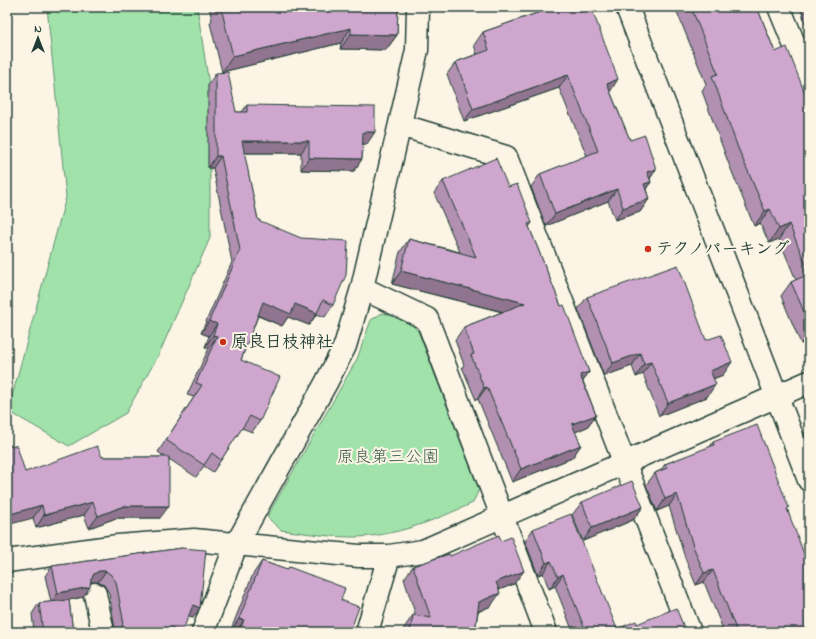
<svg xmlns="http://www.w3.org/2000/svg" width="816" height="639" font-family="'Indie Flower','Klee One',sans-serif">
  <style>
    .green { fill: #a1e2ab; stroke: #609070 }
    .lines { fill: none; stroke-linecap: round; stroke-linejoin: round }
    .minor-casing { stroke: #1f3d34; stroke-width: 25 }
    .minor { stroke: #fcf5e5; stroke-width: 22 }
    .wall { fill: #b290b1; stroke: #1f3d34 }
    .shaded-wall { fill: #917590; stroke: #1f3d34 }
    .building { fill: #cfa7ce; stroke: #1f3d34 }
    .poi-dot { fill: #c8321e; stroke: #fcf5e5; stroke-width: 1.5 }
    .labels { text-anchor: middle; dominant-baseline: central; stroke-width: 4; stroke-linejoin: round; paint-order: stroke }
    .poi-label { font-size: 17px; font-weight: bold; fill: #1f3d34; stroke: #fcf5e5; text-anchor: start }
    .park-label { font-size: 17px; fill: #395e4c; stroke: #fcf5e5 }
  </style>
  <rect width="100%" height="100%" fill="#fcf5e5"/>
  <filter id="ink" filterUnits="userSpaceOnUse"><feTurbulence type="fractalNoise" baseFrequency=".025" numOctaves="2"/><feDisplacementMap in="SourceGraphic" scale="8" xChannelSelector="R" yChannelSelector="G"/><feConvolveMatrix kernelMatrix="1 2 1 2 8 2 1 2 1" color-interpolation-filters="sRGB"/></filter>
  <g filter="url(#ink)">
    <path class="green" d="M47 7H197L210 91V238L159 354 126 413 69 446 8 411 66 197Z
      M382 313 406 319 418 331 479 489 473 503C435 520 395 537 353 537 329 537 305 533 281 530L267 517 357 359 371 320Z"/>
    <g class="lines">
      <defs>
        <path id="minor" d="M627 7 809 480
          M779 7 809 80
          M400 125 506 157 690 632
          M362 288 427 319 546 632
          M7 561 118 546 194 540 359 556H389L423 551 809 382
          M95 594 103 632
          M203 632 236 545 326 383 345 346 362 288 417 50 418 7
          M367 632 389 556"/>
      </defs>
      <use href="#minor" class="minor-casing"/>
      <use href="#minor" class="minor"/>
    </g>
    <path class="wall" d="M209 7H398L397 35 386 50 340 49 341 43 222 72 210 23 212 20Z
      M544 7H591L610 91 630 140 656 169 650 179 651 182 646 189 649 199 640 212 615 220 608 201 546 226 531 187 540 174 587 156 559 88 464 121 447 74 456 62 477 54 474 45 483 32 540 12 542 10 544 9Z
      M675 7H757L775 52 809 104V340L801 344 781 296 791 282 796 280 779 239 769 243 760 223 754 226 728 162 702 91 706 84Z
      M800 7H809V22L806 24Z
      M216 73 236 112H242L247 105 367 144H363L362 159 354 171 301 170V153H244L258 220 333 305 325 317 317 314 309 325 288 317 282 326 258 316 241 360 260 421 252 432 242 428 213 472 204 466 196 477 169 459 160 518H116L89 528 84 515 36 528 33 518 25 472 102 457H165L158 452 194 397 187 395 209 348 205 347 209 336 201 333 232 262 213 168H208V85Z
      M443 181 508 187 532 223 529 227 561 306 589 372 583 381 596 415 587 427 575 432 581 445 572 458 512 482 478 399 476 400 462 367 464 365 455 340 464 327 502 312 392 284 400 252 409 239 460 252 434 193Z
      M587 297 723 375 713 379 707 397 659 416 643 374 636 377 632 366 604 376 578 309Z
      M713 442 788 510 809 632H724L704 582 696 585 685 558 669 506 657 511 646 485 655 473 661 470 665 464 710 447Z
      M582 502 643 507 633 520 583 541 572 515Z
      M533 529 617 629 637 624 686 632H573L555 586 549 589 543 573 538 575 525 541Z
      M182 548 193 618 188 617 181 632H115V629L109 593 104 585 98 582H92L91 583 83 597 69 600 73 632H34L32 614 39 603 51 602 45 576 52 566Z
      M450 556 514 584 499 590 491 606 478 612 475 632H403L404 628 413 615 416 616 404 579 413 566Z
      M262 561 286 570 289 567 341 600 350 632H230L253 574Z"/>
    <path class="shaded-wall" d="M351 28 341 43 222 72 233 56Z
      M351 34 397 35 386 50 340 49Z
      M568 75 559 88 464 121 473 109Z
      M618 79 610 92 607 84Z
      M363 132H375L367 144H355Z
      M242 141H309L301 153H234Z
      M216 156H221L213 168H208Z
      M309 158 362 159 354 171 301 170Z
      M656 169 648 182 647 172Z
      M651 182 642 194 644 184Z
      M617 189 608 201 546 226 555 214Z
      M649 199 640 212 615 220 623 208Z
      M770 209 760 223 754 226 765 211Z
      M789 224 779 239 769 243 779 229Z
      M401 271 525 303 516 315 392 284Z
      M263 302 295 304 317 313 309 325 288 317 282 326 255 314Z
      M209 321 217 324 209 336 201 333Z
      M809 332V340L801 344Z
      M213 335 217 336 209 348 205 347Z
      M640 353 632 366 604 376 613 363Z
      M651 362 643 374 636 377 644 364Z
      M732 362 723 375 701 383 710 371Z
      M589 372 581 384 580 375Z
      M716 384 707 397 659 416 668 403Z
      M487 387 478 399 476 400 484 388Z
      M596 415 587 427 564 437 572 424Z
      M581 445 572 458 512 482 521 469Z
      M677 494 669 506 657 511 665 499Z
      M93 502 84 515 36 528 44 515Z
      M42 505 33 518 7 525V515Z
      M124 506H169L160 518H116L89 528 98 516Z
      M643 507 633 520 583 541 592 528Z
      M551 561 543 573 538 575 546 563Z
      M713 570 704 582 696 585 704 573Z
      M99 571H106L98 582H92L87 584 94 574Z
      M524 571 514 584 486 595 496 582Z
      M563 574 555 586 549 589 558 577Z
      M90 587 83 597 51 603 58 593Z
      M500 593 491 606 470 615 479 602Z
      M193 605 200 608 193 618 185 616Z
      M239 619 244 620 236 632H230Z
      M158 628 183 630 181 632H155Z"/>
    <path class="building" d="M223 7H398L397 35 351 34V28L233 56 221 8Z
      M549 7H591L618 79 607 84 630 140 645 135 656 169 647 172 651 182 644 184 649 199 623 208 617 189 555 214 540 174 598 151 568 75 473 109 456 62 489 50 483 32 543 11 542 10Z
      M691 7H757L775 52 787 47 809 104V272L789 224 779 229 770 209 765 211 738 148 712 76 718 74Z
      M228 72 236 112H247V105L375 107V132H363L362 159 309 158V141H242L258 220 301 238 348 241 346 275 333 305 323 300 317 313 295 304 291 314 263 302 241 360 280 377 260 421 250 416 221 460 212 453 204 465 166 440 202 385 196 383 217 336 213 335 217 324 209 321 240 250 221 156H216V73Z
      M496 158 508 187 517 184 532 223 528 224 561 306 564 305 589 372 580 375 596 415 572 424 581 445 521 469 487 387 484 388 471 355 474 354 464 327 525 303 401 271 409 239 476 257 443 181Z
      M678 265 706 340 721 335 732 362 710 371 716 384 668 403 651 362 644 364 640 353 613 363 587 297Z
      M809 274V323L791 282Z
      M757 425 789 508 787 509 809 567V632H737L713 570 704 573 693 546 677 494 665 499 655 473 667 468 665 464 714 445 713 442Z
      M7 445 17 446 25 472 97 446 102 457H169V506H124L98 516 93 502 44 515 42 505 7 515Z
      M632 481 643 507 592 528 582 502Z
      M571 514 617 629 636 621 637 624 676 608 686 632H586L563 574 558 577 551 561 546 563 533 529Z
      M499 535 501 541 511 537 524 571 496 582 500 593 479 602 475 632H410L413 615 431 618 413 566 449 554 450 556Z
      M182 548 206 550 200 608 193 605 183 630 158 628V632H116L122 629 123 619 116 582 111 575 106 571H99L94 574 91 579 90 587 58 593 52 566Z
      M262 561 287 570 289 567 345 588 341 600 359 607 350 632H239L244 620 239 619Z
      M69 600 73 632H43L39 603Z"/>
  </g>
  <g class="poi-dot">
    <circle cx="648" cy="249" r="4"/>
    <circle cx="223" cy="342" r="4"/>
  </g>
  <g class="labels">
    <g class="poi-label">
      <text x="656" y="249">テクノパーキング</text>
      <text x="231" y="342">原良日枝神社</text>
    </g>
    <g class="park-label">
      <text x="388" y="457">原良第三公園</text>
    </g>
  </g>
  <rect width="816" height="639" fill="none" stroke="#fcf5e5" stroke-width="24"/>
  <rect x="12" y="12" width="792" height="615" fill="none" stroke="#1f3d34" stroke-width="1.5" filter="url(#ink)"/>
  <g transform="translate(38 38)" stroke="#fcf5e5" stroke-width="3" paint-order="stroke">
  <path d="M0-3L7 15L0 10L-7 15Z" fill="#1f3d34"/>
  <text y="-6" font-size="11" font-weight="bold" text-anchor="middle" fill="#1f3d34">N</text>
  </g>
</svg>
